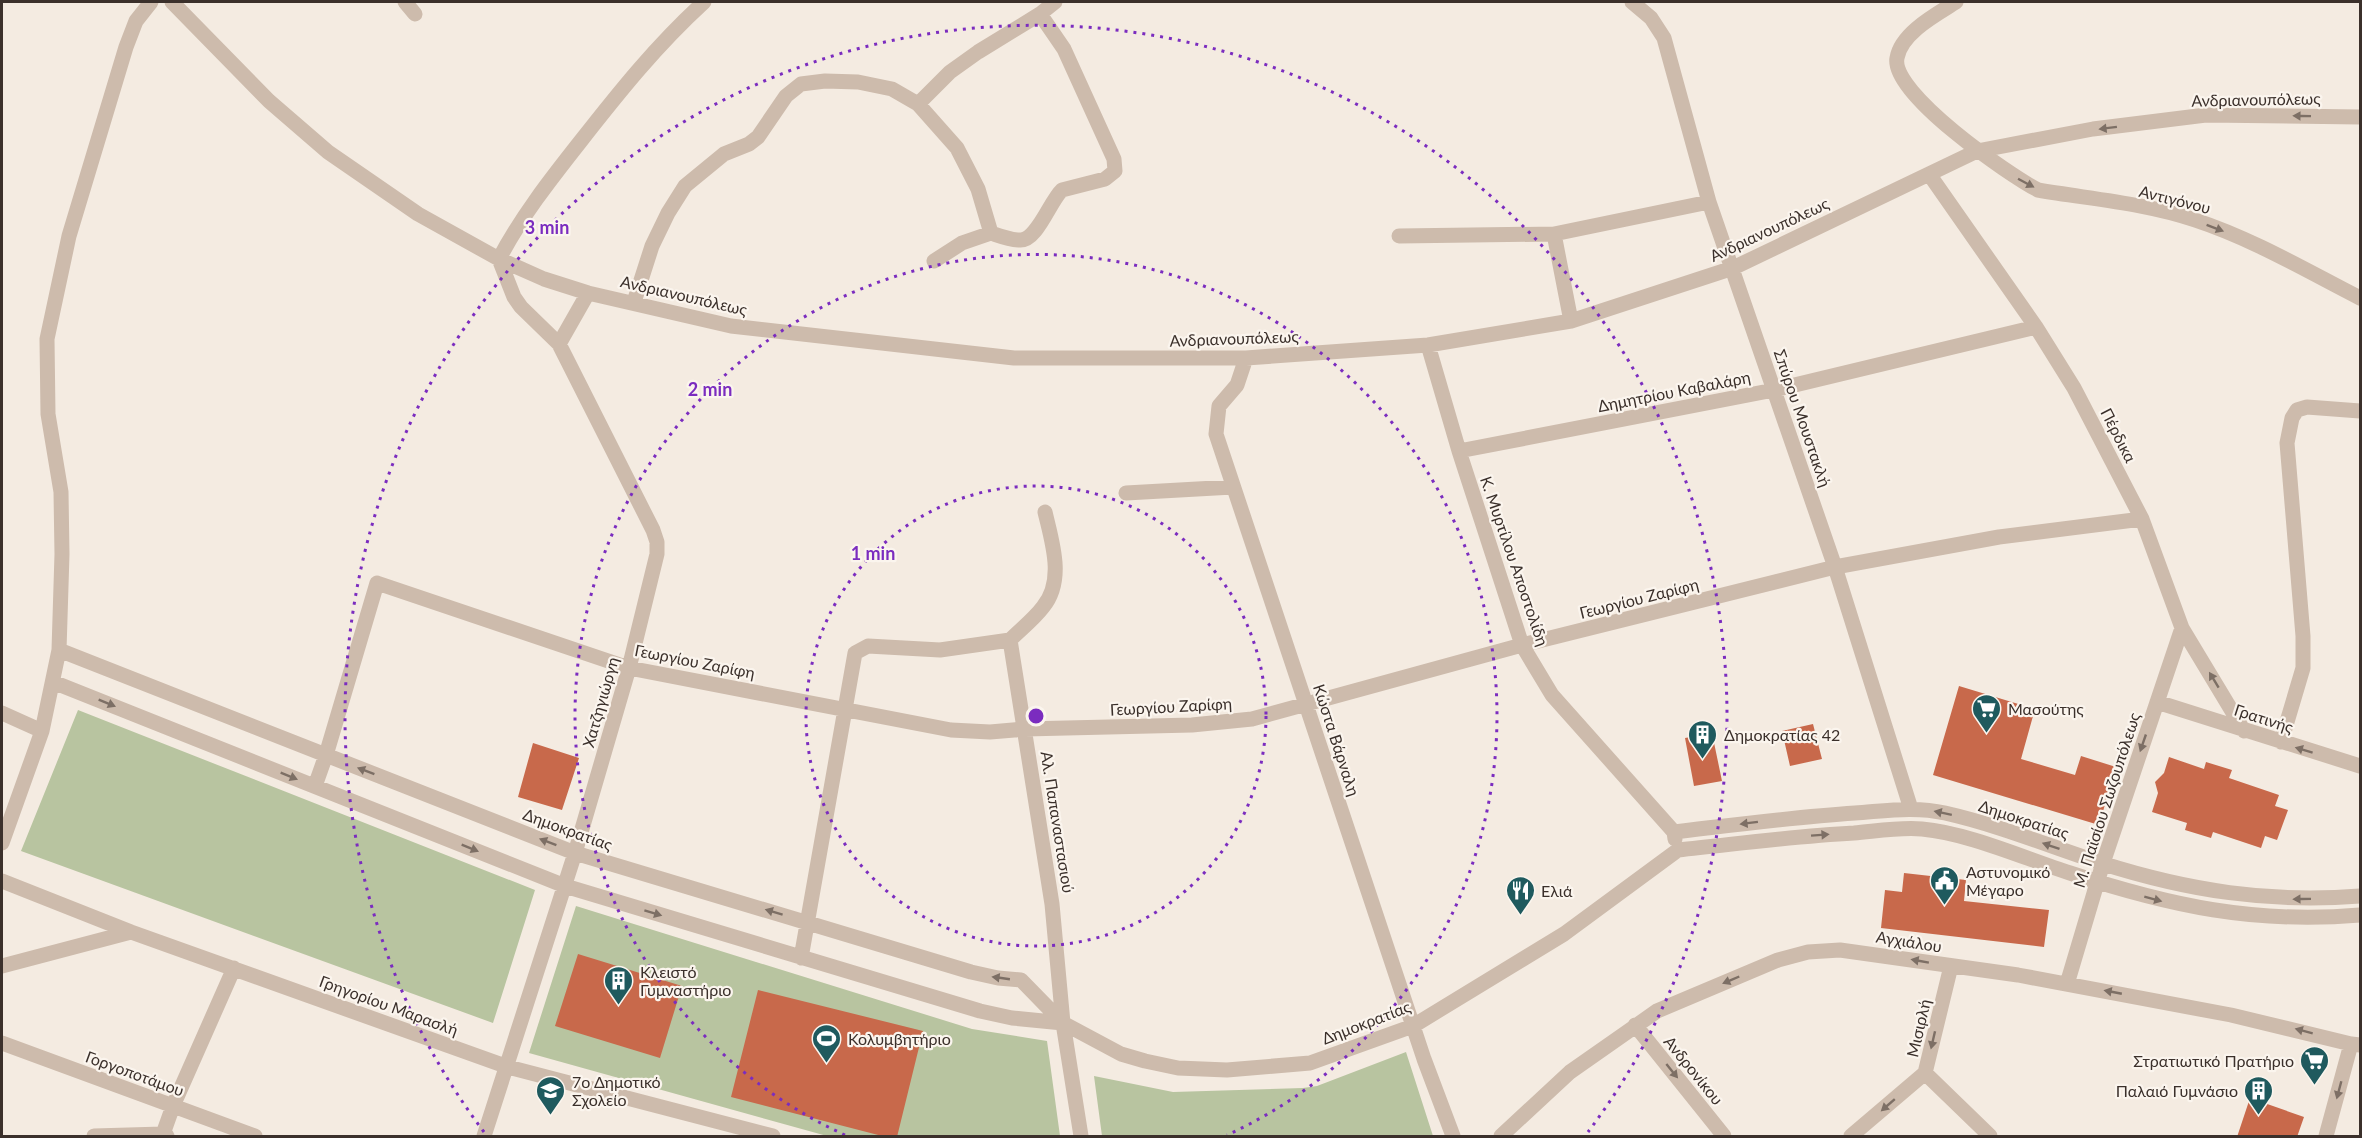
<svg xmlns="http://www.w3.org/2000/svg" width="2362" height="1138" font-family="Lato,sans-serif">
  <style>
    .green { fill: #b8c4a0 }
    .building { fill: #c8694b }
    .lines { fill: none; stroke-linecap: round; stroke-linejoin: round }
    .minor { stroke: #cdbbac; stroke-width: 15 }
    .oneway { fill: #7d6f65 }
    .ring { fill: none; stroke: #7b2cbf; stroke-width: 3; stroke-dasharray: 3 6 }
    .labels { text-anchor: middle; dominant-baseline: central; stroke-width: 4.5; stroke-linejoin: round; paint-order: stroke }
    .street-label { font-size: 16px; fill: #3b302b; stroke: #fbf5ee }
    .poi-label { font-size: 16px; fill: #3b302b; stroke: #fbf5ee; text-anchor: start }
    .centre { fill: #7b2cbf; stroke: #fbf5ee; stroke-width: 3 }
    .ring-label { font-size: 18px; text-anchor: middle; font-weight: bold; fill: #7b2cbf; stroke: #fbf5ee; stroke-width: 4.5; stroke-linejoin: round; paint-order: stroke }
  </style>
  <rect width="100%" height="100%" fill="#f4ebe1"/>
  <path class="green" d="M78 710 535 890 493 1023 21 851Z
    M576 906 972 1029 1047 1041 1060 1136H827L529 1053Z
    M1406 1052 1433 1136H1102L1094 1076 1173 1092 1303 1088 1317 1086Z"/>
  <path class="building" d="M1959 686 2035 709 2021 759 2075 775 2081 756 2116 767 2099 825 1933 775Z
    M1813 724 1822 759 1790 766 1782 731Z
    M1712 733 1722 781 1694 786 1685 738Z
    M533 743 579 758 562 810 518 797Z
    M2169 757 2204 769 2206 762 2232 770 2229 778 2279 795 2275 806 2288 810 2277 840 2265 836 2261 848 2213 832 2211 838 2185 830 2187 823 2152 812 2158 793 2155 782 2164 773Z
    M1904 873 1966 880 1964 901 2049 910 2044 947 1881 928 1885 890 1902 892Z
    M578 954 682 986 660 1058 555 1026Z
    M758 990 923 1031 897 1137H886L731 1097Z
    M2250 1098 2304 1117 2297 1137H2237Z"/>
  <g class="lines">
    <path class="minor" d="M172 2 269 101 328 152 418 214 499 259 544 279 588 293 731 326 1014 358H1246L1428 345 1571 321 1733 268 1977 151 2093 129 2206 115 2360 117
      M405 2 415 14
      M1632 2 1651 18 1664 38 1709 202 1835 567 1911 809
      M1956 2C1937 14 1901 33 1897 58 1890 93 2009 175 2038 190 2090 199 2145 203 2195 220 2253 239 2307 271 2360 298
      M1040 14 1055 2
      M1929 174 2036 327 2074 388 2142 519 2182 628 2244 731
      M1554 234 1571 321
      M1399 236 1554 234 1709 202
      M934 261 962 243 991 233
      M634 302 652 246 668 213 685 186 724 154 749 144 758 137 786 96 801 84 825 81 858 82 892 89 918 104 957 148 978 189 991 233C1000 236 1010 240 1020 240 1037 241 1050 201 1062 190L1105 179 1115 171 1114 159 1064 49 1040 14 978 52 950 72 918 104
      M559 344 521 307 514 297 499 259C521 217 550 180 580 142 620 91 656 46 704 2
      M1428 345 1459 451 1522 645 1552 695 1674 832 1675 839
      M1246 358 1237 385 1219 406 1216 434 1424 1059 1453 1136
      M1459 451 1774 390 2036 327
      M1126 493 1233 487
      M1010 640 1052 904 1063 1023 1081 1136
      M1010 640C1021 629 1034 619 1043 607 1065 580 1052 542 1045 512
      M59 650 575 853 971 972 998 978 1021 980 1063 1023 1121 1054 1145 1061 1178 1068 1227 1070 1310 1063 1413 1026 1564 934 1678 850
      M53 682 565 886 980 1011 1012 1018 1063 1023
      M2157 702 2360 766
      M2 713 42 731
      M2281 742 2303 668V636L2287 443 2292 418 2297 410 2307 407 2360 411
      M315 786 326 755 377 583 629 668 951 730 990 732 1025 729 1192 725 1252 719 1522 645 1835 567 1999 537 2142 519
      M1674 832C1734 825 1794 817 1855 813 1885 811 1915 806 1945 813 1998 825 2049 846 2101 863 2189 891 2269 903 2360 896
      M2 843 42 731 59 650 62 554 61 492 48 414 47 339 69 236 126 47 136 21 151 2
      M1678 850C1737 844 1795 836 1854 833 1877 831 1900 827 1922 829 1968 833 2026 859 2070 873 2170 906 2255 924 2360 915
      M2 881 131 932 508 1067 773 1136
      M801 958 855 653 868 646 940 650 1010 640
      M2 966 131 932
      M2067 984 2103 863 2182 628
      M1635 1025 1724 1136
      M2 1043 255 1136
      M1925 1073 1990 1136
      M94 1136 163 1134
      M167 1136 163 1134 173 1106 234 968
      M484 1136 575 853 629 668 657 554V542L653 530 559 344 588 293
      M1501 1136 1570 1072 1657 1011 1778 960 1808 952 1840 950 2018 975 2231 1015 2351 1044 2360 1045
      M1851 1136 1925 1073 1951 966
      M2326 1136 2351 1044"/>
  </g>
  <defs><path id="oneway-solid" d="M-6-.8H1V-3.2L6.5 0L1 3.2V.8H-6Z" transform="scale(1.5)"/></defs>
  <g class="oneway">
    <use href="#oneway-solid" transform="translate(2302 116) rotate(-179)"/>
    <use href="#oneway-solid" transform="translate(2108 128) rotate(173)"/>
    <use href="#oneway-solid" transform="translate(2026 183) rotate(28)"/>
    <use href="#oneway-solid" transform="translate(2215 228) rotate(21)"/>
    <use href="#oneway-solid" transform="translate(2214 680) rotate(-121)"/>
    <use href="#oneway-solid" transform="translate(107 703) rotate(22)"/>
    <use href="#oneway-solid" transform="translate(2143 743) rotate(109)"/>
    <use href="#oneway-solid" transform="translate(2304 750) rotate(-163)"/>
    <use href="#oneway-solid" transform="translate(366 771) rotate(-159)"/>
    <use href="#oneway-solid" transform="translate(289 776) rotate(22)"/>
    <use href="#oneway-solid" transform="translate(1943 813) rotate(-168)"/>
    <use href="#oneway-solid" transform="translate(1749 823) rotate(173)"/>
    <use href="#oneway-solid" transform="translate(1820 835) rotate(-4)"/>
    <use href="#oneway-solid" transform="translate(548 842) rotate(-159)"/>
    <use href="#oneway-solid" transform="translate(2051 846) rotate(-161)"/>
    <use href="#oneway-solid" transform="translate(470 848) rotate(22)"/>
    <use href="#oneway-solid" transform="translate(2153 899) rotate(15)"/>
    <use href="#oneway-solid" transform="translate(2302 899) rotate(179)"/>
    <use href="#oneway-solid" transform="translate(774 912) rotate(-163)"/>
    <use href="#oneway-solid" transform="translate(653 913) rotate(17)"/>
    <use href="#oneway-solid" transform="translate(1920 961) rotate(-170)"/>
    <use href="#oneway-solid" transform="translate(1001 978) rotate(-172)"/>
    <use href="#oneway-solid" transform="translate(1731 980) rotate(157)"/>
    <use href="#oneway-solid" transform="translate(2113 992) rotate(-169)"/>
    <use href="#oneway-solid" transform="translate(2304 1031) rotate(-165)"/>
    <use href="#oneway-solid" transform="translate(1933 1040) rotate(103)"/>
    <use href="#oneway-solid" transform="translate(1672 1071) rotate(51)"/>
    <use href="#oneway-solid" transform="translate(2339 1090) rotate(105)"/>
    <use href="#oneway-solid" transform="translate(1888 1105) rotate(139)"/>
  </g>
  <g class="ring">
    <circle cx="1036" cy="716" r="230"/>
    <path d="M845 1135A461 461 0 1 1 1227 1135"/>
    <path d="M484 1132A691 691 0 1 1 1588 1132"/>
  </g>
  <defs>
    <symbol id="supermarket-pin" viewBox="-11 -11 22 30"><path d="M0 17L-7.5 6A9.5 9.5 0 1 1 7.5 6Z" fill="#1f5a5e" stroke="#fbf5ee"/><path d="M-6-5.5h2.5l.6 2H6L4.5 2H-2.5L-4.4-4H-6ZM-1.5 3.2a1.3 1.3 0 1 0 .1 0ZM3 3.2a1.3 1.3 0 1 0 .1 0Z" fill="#fff"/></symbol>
    <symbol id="building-pin" viewBox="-11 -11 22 30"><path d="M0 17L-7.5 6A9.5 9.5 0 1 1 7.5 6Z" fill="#1f5a5e" stroke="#fbf5ee"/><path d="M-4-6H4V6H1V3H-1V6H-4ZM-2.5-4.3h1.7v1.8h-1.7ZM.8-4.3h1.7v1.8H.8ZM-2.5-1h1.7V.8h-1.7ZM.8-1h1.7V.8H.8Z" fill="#fff"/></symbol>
    <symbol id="civic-pin" viewBox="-11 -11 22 30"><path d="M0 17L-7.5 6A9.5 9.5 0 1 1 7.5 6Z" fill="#1f5a5e" stroke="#fbf5ee"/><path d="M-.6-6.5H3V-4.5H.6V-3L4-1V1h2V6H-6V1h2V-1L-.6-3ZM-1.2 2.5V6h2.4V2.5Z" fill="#fff"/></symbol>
    <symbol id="restaurant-pin" viewBox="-11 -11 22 30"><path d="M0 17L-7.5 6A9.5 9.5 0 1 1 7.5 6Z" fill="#1f5a5e" stroke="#fbf5ee"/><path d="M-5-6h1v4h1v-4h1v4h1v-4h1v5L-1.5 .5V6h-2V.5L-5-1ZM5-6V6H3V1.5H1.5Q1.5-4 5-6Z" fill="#fff"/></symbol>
    <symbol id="stadium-pin" viewBox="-11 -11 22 30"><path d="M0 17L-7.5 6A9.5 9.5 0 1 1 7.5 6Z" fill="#1f5a5e" stroke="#fbf5ee"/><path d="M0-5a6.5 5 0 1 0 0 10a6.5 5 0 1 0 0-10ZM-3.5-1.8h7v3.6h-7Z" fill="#fff"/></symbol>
    <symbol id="school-pin" viewBox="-11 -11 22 30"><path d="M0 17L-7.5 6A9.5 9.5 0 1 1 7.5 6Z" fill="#1f5a5e" stroke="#fbf5ee"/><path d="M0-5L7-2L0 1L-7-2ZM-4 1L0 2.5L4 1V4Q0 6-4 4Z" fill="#fff"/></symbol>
  </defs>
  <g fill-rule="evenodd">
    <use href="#supermarket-pin" x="1970" y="692" width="33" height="45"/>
    <use href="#building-pin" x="1686" y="718" width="33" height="45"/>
    <use href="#civic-pin" x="1928" y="864" width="33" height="45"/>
    <use href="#restaurant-pin" x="1504" y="874" width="33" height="45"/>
    <use href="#building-pin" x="602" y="964" width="33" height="45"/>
    <use href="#stadium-pin" x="810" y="1022" width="33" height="45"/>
    <use href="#supermarket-pin" x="2298" y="1044" width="33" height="45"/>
    <use href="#school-pin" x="534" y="1074" width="33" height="45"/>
    <use href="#building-pin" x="2242" y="1074" width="33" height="45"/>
  </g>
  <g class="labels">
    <g class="street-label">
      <text transform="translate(2256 99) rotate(-1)">Ανδριανουπόλεως</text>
      <text transform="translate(2175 199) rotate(14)">Αντιγόνου</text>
      <text transform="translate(1769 229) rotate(-25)">Ανδριανουπόλεως</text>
      <text transform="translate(684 295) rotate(13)">Ανδριανουπόλεως</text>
      <text transform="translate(1234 338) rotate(-2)">Ανδριανουπόλεως</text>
      <text transform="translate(1674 391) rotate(-11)">Δημητρίου Καβαλάρη</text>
      <text transform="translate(1803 418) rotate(71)">Σπύρου Μουστακλή</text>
      <text transform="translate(2119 435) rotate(63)">Πέρδικα</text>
      <text transform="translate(1515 561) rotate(71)">Κ. Μυρτίλου Αποστολίδη</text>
      <text transform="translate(1639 598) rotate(-14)">Γεωργίου Ζαρίφη</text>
      <text transform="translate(695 661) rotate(11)">Γεωργίου Ζαρίφη</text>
      <text transform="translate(600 702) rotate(-74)">Χατζηγιώργη</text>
      <text transform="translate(1171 706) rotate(-3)">Γεωργίου Ζαρίφη</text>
      <text transform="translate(2264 718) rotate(18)">Γρατινής</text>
      <text transform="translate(1337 740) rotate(72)">Κώστα Βάρναλη</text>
      <text transform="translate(2106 800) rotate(-72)">Μ. Παϊσίου Σωζουπόλεως</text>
      <text transform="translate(2024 819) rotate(18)">Δημοκρατίας</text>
      <text transform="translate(1058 822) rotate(81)">Αλ. Παπαναστασιού</text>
      <text transform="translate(568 829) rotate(20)">Δημοκρατίας</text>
      <text transform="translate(1909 941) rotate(9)">Αγχιάλου</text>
      <text transform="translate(389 1005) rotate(20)">Γρηγορίου Μαρασλή</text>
      <text transform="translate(1366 1022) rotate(-21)">Δημοκρατίας</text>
      <text transform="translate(1918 1028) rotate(-77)">Μισιρλή</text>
      <text transform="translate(1694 1070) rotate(51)">Ανδρονίκου</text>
      <text transform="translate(135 1073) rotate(20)">Γοργοποτάμου</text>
    </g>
    <g class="poi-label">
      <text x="2008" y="708">Μασούτης</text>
      <text x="1724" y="734">Δημοκρατίας 42</text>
      <text x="1966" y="871">Αστυνομικό<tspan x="1966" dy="18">Μέγαρο</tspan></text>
      <text x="1541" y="890">Ελιά</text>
      <text x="640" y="971">Κλειστό<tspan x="640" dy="18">Γυμναστήριο</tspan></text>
      <text x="848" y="1038">Κολυμβητήριο</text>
      <text x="2294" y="1060" text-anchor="end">Στρατιωτικό Πρατήριο</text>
      <text x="572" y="1081">7ο Δημοτικό<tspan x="572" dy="18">Σχολείο</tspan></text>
      <text x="2238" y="1090" text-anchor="end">Παλαιό Γυμνάσιο</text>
    </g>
  </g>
  <circle cx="1036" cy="716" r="9" class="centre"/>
  <g class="ring-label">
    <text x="547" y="234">3 min</text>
    <text x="710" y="396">2 min</text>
    <text x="873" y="560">1 min</text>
  </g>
  <rect width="2362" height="1138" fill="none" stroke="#3b302b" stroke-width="6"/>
</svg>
